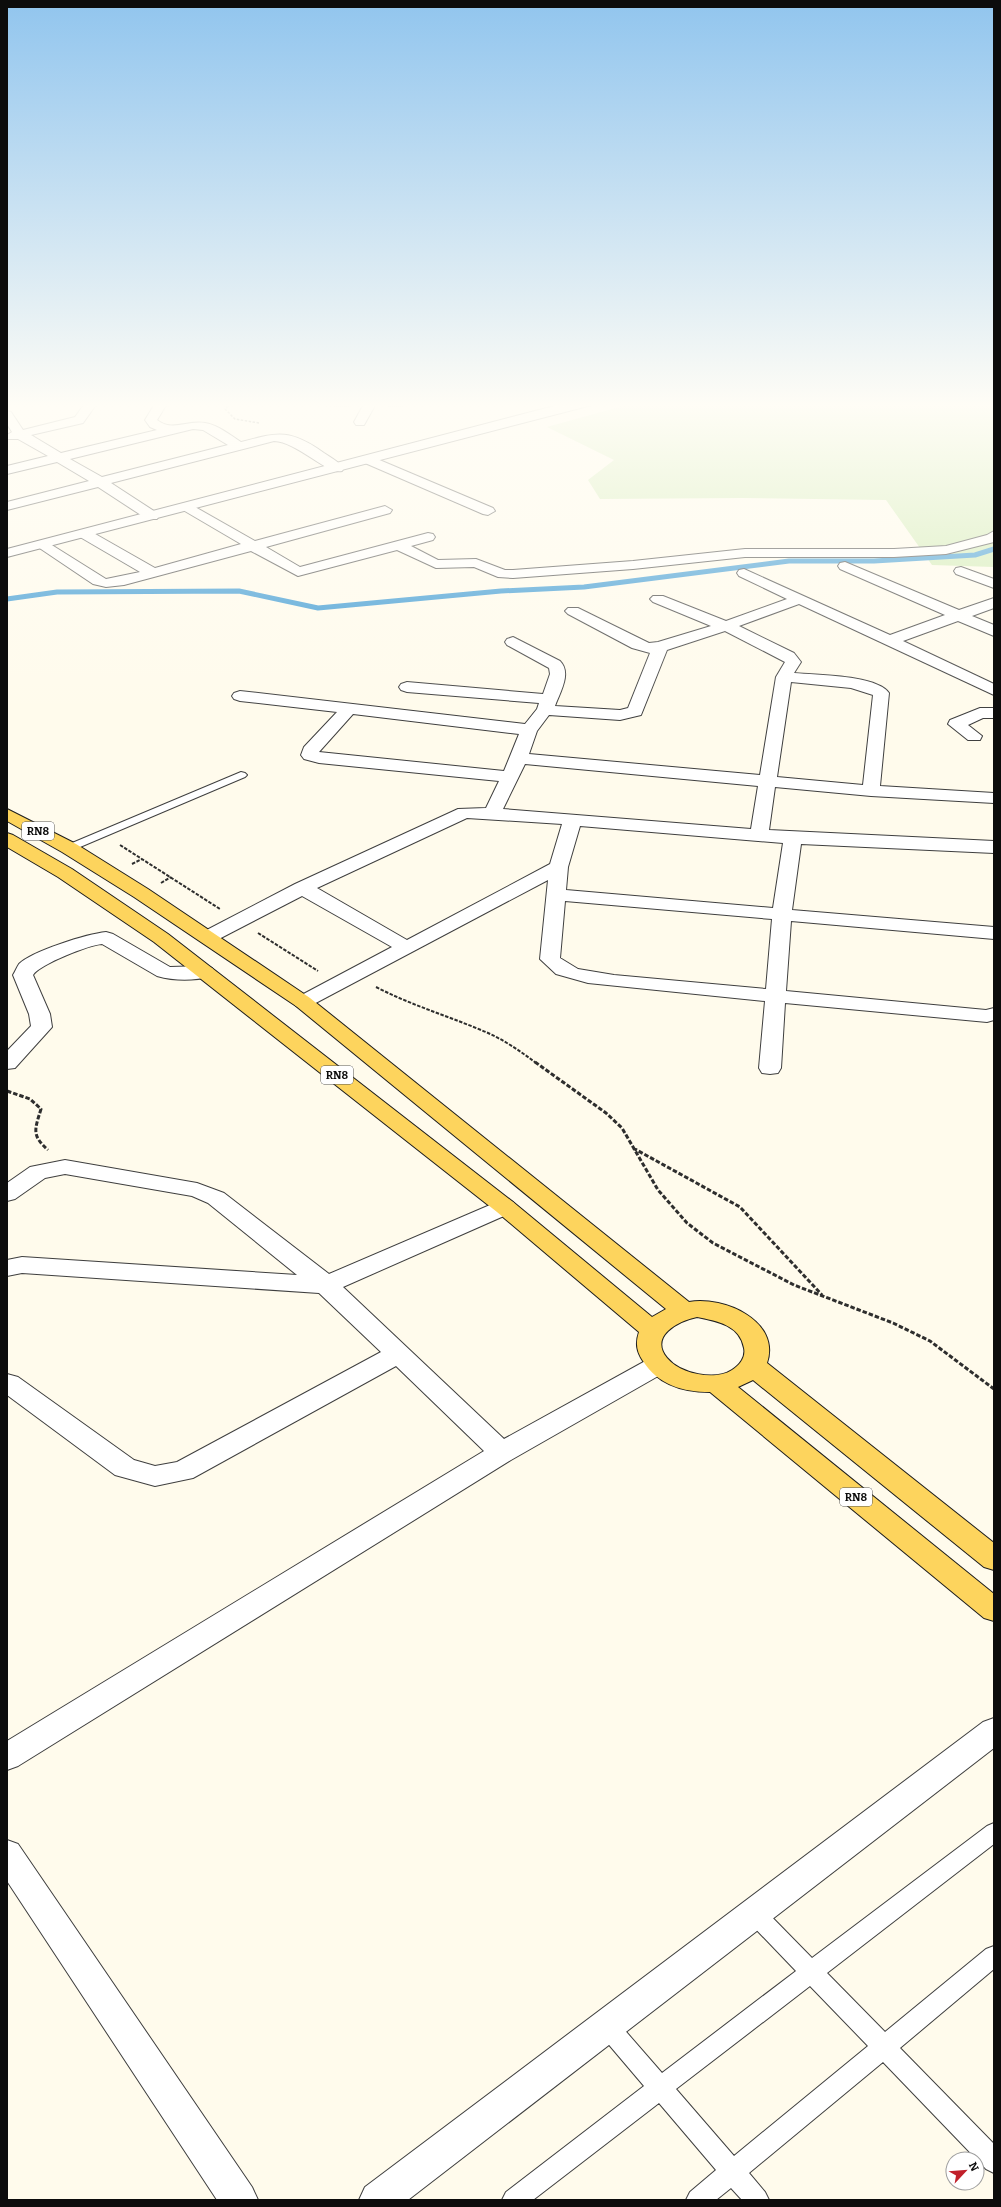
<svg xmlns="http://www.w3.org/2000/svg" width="1001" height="2207" font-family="Bitter,serif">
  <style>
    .green { fill: #d1ebb4 }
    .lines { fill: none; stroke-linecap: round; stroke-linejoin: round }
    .stream { stroke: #3395d2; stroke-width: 5 }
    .service-casing { stroke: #3f3f3f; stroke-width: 2 }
    .minor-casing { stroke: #3f3f3f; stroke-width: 2 }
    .tertiary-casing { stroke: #3f3f3f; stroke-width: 2 }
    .primary-casing { stroke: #1d1d1d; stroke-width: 2 }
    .path-far2 { stroke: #2e2e2e; stroke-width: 1.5; stroke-dasharray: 2.5 1.5; stroke-linecap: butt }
    .path-far1 { stroke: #2e2e2e; stroke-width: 2; stroke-dasharray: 3.5 1.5; stroke-linecap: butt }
    .path { stroke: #2e2e2e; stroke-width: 3; stroke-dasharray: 4.5 2; stroke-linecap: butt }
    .service { fill: #fff; fill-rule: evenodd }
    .minor { fill: #fff; fill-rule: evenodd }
    .tertiary { fill: #fff; fill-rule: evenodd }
    .primary { fill: #fdd45d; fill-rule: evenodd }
    .labels { text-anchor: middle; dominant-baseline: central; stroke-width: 4; stroke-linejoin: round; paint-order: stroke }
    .shield { fill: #fff; stroke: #555; stroke-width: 1 }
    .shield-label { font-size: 11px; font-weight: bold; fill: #0c0c0c }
  </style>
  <rect width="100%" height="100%" fill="#fffbec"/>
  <path class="green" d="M637 402H994V567L932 565 886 500 742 498 600 499 588 480 614 460 547 427Z"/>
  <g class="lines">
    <path class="stream" d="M7 599 57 592 239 591 318 608 501 591 584 587 789 561H874L975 555 994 549"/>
    <defs>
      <path id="service" d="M241 772 245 773 247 775 245 777 73 850 69 852 63 848 65 846Z
        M994 1823V1844L827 1973 885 2032 986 1949 994 1946V1969L900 2048 994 2144V2173L986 2169 883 2062 749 2173 765 2192 769 2200H742L731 2188 716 2200H686L690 2192 716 2170 659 2103 533 2200H502L506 2192 644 2086 599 2033 596 2026 599 2019 607 2016 615 2019 662 2073 796 1971 747 1920 743 1913 747 1906 754 1903 761 1906 812 1958 987 1826ZM810 1986 868 2046 734 2156 676 2089Z"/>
      <path id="minor" d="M86 402H98L83 423 31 435 61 453 157 430 150 427 145 420 156 402H168L157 420C172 432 187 420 205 423 218 425 230 435 241 442 279 432 290 429 324 453 330 457 339 462 344 468L342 471C327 475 298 442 274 441L111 483 157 513 159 516 157 519H147L98 487 7 510V502L89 481 57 462 7 474V466L48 456 18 439H8L7 435 12 432 7 424V411L11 412 23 430 75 417ZM193 429 203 430 228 445 102 477 70 459Z
        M365 402H377L364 425H356L354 422Z
        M370 456 493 508 495 511 488 515 483 514 365 463 363 460 365 457Z
        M188 503 255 541 385 506 392 510 390 513 266 547 300 567 428 533 433 534 435 537 433 540 411 546 438 560 476 559 505 570H513L633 561 745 549H894L946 546 987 535 994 531V542L946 554 894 557H745L633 569 513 578 498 577 474 567 436 568 397 550 298 576 251 551 124 585 106 587 93 584 35 545 42 541 47 542 106 579 140 572 80 537 78 534 80 531H90L155 568 241 544 183 510 181 507Z
        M845 562 959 610 994 598V608L972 616 994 625V636L958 621 903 641 994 684V695L799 604 739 626 794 653 801 662 794 673C816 675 877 675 889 693L880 786 994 793V803L871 796 775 787 769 830 994 841V853L801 844 792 910 994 927V939L791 921 786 991 986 1010 994 1008V1020L987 1022 785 1003 781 1068 778 1073 770 1074 762 1073 759 1068 765 1001 588 983 556 974 540 959 548 880 310 1006 303 1008 296 1006 293 1002 296 998 392 947 302 896 215 941 208 943 201 941 198 937 201 933 295 884 458 809 486 808 499 781 319 763 304 759 301 755 304 747 337 712 240 701 234 699 232 696 234 693 240 691 525 724 537 709 539 703 407 692 401 690 399 687 401 684 407 682 543 694 550 674 549 668 507 645 505 642 507 639 513 637 560 661C572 673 560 692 555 706L620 710 628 708 650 653 632 648 568 614 565 611 568 608H578L649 643 658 642 711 626 653 602 650 599 653 596H663L726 621 787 599 739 576 737 573 739 570 744 569 890 635 945 615 840 569 838 566 840 563ZM725 631 785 662 776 677 760 775 529 754 537 731 549 715 620 720 641 715 667 650ZM791 682 851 688 873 695 863 785 777 777ZM353 714 519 734 504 771 319 752ZM525 764 758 786 751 829 503 809ZM467 818 562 824 550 864 407 940 317 888ZM580 826 783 843 773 908 566 890 568 867ZM565 901 772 919 766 989 614 975 578 969 560 958Z
        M961 567 994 579V588L956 574 954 571 956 568Z
        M980 708H994V718H983L968 725 982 736 980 740H968L948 724 950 720Z
        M106 932 113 934 170 967 205 966 212 968 215 972 212 976C194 981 175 981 157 976L102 944C89 945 40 964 33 975L50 1014 52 1027 15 1068 7 1069V1051L31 1026 29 1014 13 975C15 972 17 967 19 964 32 951 87 934 106 932Z
        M65 1160 197 1183 224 1193 329 1274 497 1202 505 1199 513 1202 517 1207 513 1212 343 1287 504 1439 649 1359 658 1356 667 1359 671 1365 667 1371 511 1460 18 1766 7 1770V1741L484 1451 396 1366 193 1478 155 1486 115 1475 7 1395V1374L18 1377 134 1460 155 1466 177 1462 381 1352 319 1293 22 1273 7 1276V1260L22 1257 297 1275 208 1203 192 1196 65 1174 45 1178 15 1199 7 1201V1183L30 1167Z
        M994 1718V1748L408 2200H359L365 2187 983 1722Z
        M7 1840 18 1844 252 2187 258 2200H217L7 1881Z"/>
      <path id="tertiary" d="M564 402H594L592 405 7 557V549L562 404Z"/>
      <path id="primary" d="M7 809 76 844 148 889 310 998 689 1302C724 1296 781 1321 767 1363L994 1543V1570L984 1567 753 1380 738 1387 994 1594V1621L984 1618 710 1392C683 1392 658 1385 643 1361 637 1352 635 1344 639 1332L497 1212 154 942 58 877 7 847V833L13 835 72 869 168 934 513 1202 652 1317 666 1309 296 1006 134 897 62 852 7 821ZM697 1317C717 1321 740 1325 744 1348 746 1357 740 1365 732 1370 715 1381 680 1374 667 1358 649 1336 678 1321 697 1317Z"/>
    </defs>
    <use href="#service" class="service-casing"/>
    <use href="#minor" class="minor-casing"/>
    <use href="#tertiary" class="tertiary-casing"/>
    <use href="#primary" class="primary-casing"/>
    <path class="path-far2" d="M388 406 495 402
      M259 423 235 419 225 409 232 403 349 406"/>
    <path class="path-far1" d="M120 845 220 909
      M132 864 142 859
      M161 883 171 877
      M258 933 318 971
      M376 987C411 1005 445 1015 481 1030 501 1038 519 1050 536 1063"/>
    <path class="path" d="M535 1062 606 1113 622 1128 658 1190 687 1223 713 1243 794 1285 893 1323 930 1341 994 1389
      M7 1091 30 1099 41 1109C35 1129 31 1135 48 1150
      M633 1148 740 1207 822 1295"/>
    <use href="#service" class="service"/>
    <use href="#minor" class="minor"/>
    <use href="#tertiary" class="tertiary"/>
    <use href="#primary" class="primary"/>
  </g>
  <linearGradient id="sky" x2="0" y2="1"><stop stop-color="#91c5ee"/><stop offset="0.57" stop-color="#fffdf6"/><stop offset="1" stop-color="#fffdf6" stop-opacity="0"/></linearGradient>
  <rect width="1001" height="711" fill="url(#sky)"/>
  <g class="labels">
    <g class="shield">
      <rect x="22" y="822" width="32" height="18" rx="3"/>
      <rect x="321" y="1066" width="32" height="18" rx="3"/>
      <rect x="840" y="1488" width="32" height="18" rx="3"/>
    </g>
    <g class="shield-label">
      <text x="38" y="831">RN8</text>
      <text x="337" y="1075">RN8</text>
      <text x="856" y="1497">RN8</text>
    </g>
  </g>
  <rect width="1001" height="2207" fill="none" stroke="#0c0c0c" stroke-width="16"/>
  <g transform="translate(965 2171) rotate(64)"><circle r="19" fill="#ffffff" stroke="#9e9e9e"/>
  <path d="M0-3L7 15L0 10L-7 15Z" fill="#c1202a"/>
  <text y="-6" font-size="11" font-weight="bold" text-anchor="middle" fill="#0c0c0c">N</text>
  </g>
</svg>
